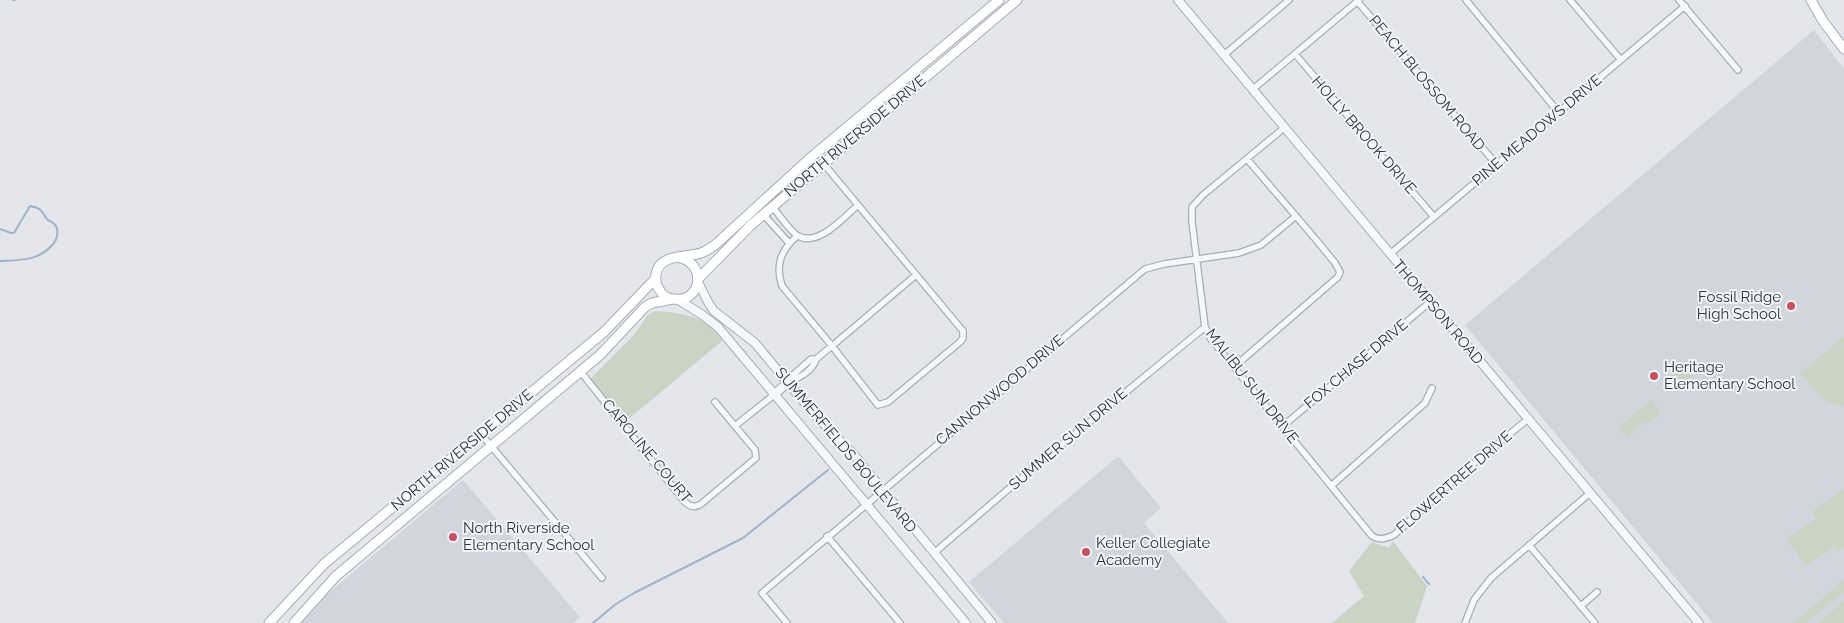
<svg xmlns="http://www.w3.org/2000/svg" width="1844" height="623" font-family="Raleway,sans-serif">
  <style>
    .built { fill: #d2d5dc }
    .green { fill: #c9d4c5 }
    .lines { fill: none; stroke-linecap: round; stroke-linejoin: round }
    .stream { stroke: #a2b3c8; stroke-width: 2 }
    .minor-casing { stroke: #a9adb5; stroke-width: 8 }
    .tertiary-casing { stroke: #a9adb5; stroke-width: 10 }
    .secondary-casing { stroke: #a9adb5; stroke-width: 11 }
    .primary-casing { stroke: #a4aab6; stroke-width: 11 }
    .minor { stroke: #f6f7f9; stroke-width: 5.5 }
    .tertiary { stroke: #f6f7f9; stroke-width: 8 }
    .secondary { stroke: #fff; stroke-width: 9 }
    .primary { stroke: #fff; stroke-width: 9 }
    .poi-dot { fill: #c65260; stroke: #f3f5f8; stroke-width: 2 }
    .labels { text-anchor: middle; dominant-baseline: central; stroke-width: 4; stroke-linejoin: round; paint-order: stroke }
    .street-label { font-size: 15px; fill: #2c3442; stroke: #f3f5f8 }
    .poi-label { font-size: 15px; fill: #2c3442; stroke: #f3f5f8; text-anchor: start }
  </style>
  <rect width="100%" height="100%" fill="#e4e6eb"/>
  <path class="built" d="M1814 30 1844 69V623H1713L1465 325Z
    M1118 456 1161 508 1144 523 1228 623H1004L969 582Z
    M463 480 580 617 573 623H301L326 595Z"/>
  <path class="green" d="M655 311C674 312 698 315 712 328 716 332 719 337 722 341L625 422 590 379 633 336 648 315Z
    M1844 337V407C1822 401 1814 390 1800 373Z
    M1680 365 1689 366 1694 373C1689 382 1678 386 1668 390L1662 383Z
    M1651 400 1659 410 1660 415 1649 423 1644 422 1627 437 1619 427Z
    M1844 489V548L1839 551 1835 546 1806 566 1787 539 1817 518 1812 512Z
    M1393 541 1427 586 1415 623H1332L1364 596 1349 571 1372 542 1389 548Z
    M1844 580V592L1806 623H1793Z
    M1844 601V623H1818Z"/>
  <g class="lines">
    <path class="stream" d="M13 0H15
      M0 229 11 233H14L30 206C43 209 40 210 47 219 50 222 54 222 56 226 59 232 57 240 53 244 39 261 21 260 0 261
      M1423 577 1429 584
      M593 623 616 604 634 593 743 538 828 470"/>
    <defs>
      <path id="minor" d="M1466 0 1559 113
        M1570 0 1621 60
        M1679 0 1738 70
        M1357 1 1497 165
        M1295 54 1434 217
        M1224 55 1289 0
        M1252 90 1359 0
        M1284 128 1203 195 1192 207V222L1205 327 1211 339 1372 536C1380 541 1387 538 1394 535L1462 473 1528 419
        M772 206C778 214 791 232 798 236 819 247 844 217 858 205
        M763 214 789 243
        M797 236C781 250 775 265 782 286L832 346 916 275
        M1390 254 1685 6
        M1234 367 1338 277 1340 272 1335 263 1318 242 1247 159
        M580 371 685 502C690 507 695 508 701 504L756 458 755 450 715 402
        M788 382 793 375 811 359H816L832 346 878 405 888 402 960 342 963 338V331L823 163
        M788 382C798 379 813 371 816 359
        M735 426 775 394
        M1283 426 1430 302
        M481 434 602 578
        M1331 486 1425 403 1432 388
        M827 536 900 623
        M1529 545 1595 623
        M934 553 1026 474 1205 327
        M1581 606 1597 592
        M787 623 762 593 1145 269 1164 264 1239 253 1261 245 1296 216
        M1465 623 1474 600 1491 578 1590 493"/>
      <path id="tertiary" d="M1178 0 1699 623
        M698 282 709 304 714 311 755 343 814 414 854 455 992 623
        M677 299 701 314 718 327 966 623
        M775 394 788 382"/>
      <path id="secondary" d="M677 257C708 262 702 303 674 299 668 299 662 295 659 289 656 285 655 279 656 274 660 253 686 258 701 253 707 251 710 248 715 245L809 159 999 0
        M699 278 751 225 1017 0
        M269 623 324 564 604 332 656 278
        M294 623 336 576 600 355 645 307 652 303 673 299"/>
      <path id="primary" d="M1811 0 1823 21 1844 49"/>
    </defs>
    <use href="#minor" class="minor-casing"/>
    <use href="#tertiary" class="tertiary-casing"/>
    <use href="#secondary" class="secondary-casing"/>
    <use href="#primary" class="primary-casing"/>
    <use href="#minor" class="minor"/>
    <use href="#tertiary" class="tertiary"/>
    <use href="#secondary" class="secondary"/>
    <use href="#primary" class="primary"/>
  </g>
  <g class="poi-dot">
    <circle cx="1791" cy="306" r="5"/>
    <circle cx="1654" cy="376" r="5"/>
    <circle cx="453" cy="537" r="5"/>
    <circle cx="1086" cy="552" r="5"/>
  </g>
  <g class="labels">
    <g class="street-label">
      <text transform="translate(1427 83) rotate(50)">PEACH BLOSSOM ROAD</text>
      <text transform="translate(1537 130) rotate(-40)">PINE MEADOWS DRIVE</text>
      <text transform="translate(1364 135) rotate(49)">HOLLY BROOK DRIVE</text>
      <text transform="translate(855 136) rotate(-40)">NORTH RIVERSIDE DRIVE</text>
      <text transform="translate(1438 312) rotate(50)">THOMPSON ROAD</text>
      <text transform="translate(1356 364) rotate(-40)">FOX CHASE DRIVE</text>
      <text transform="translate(1252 386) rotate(52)">MALIBU SUN DRIVE</text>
      <text transform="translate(1000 390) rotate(-40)">CANNONWOOD DRIVE</text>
      <text transform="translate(1068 439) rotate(-40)">SUMMER SUN DRIVE</text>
      <text transform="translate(462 450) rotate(-40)">NORTH RIVERSIDE DRIVE</text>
      <text transform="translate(846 450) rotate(50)">SUMMERFIELDS BOULEVARD</text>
      <text transform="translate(647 451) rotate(50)">CAROLINE COURT</text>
      <text transform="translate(1454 482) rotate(-41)">FLOWERTREE DRIVE</text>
    </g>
    <g class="poi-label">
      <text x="1781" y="297" text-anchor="end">Fossil Ridge<tspan x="1781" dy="17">High School</tspan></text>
      <text x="1664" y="367">Heritage<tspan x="1664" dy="17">Elementary School</tspan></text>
      <text x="463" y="528">North Riverside<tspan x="463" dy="17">Elementary School</tspan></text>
      <text x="1096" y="543">Keller Collegiate<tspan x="1096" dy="17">Academy</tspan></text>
    </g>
  </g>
</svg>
